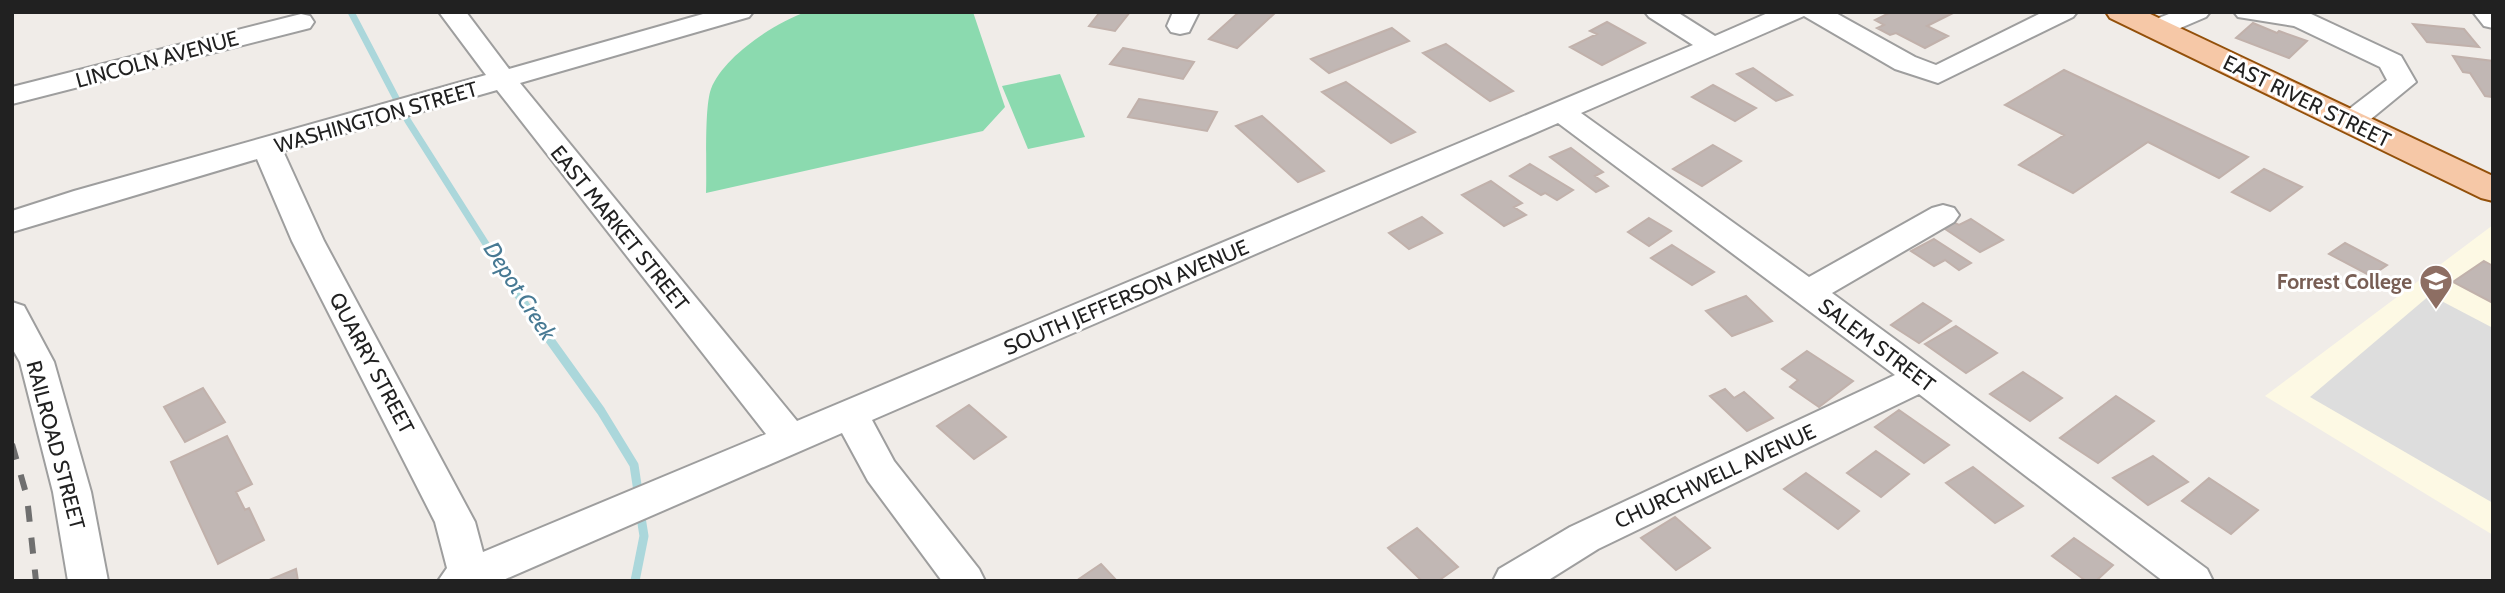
<svg xmlns="http://www.w3.org/2000/svg" width="2505" height="593" font-family="Cabin,sans-serif">
  <style>
    .education { fill: #fdf9e4 }
    .pitch { fill: #8bdaaf }
    .parking { fill: #ddd }
    .lines { fill: none; stroke-linecap: round; stroke-linejoin: round }
    .stream-far1 { stroke: #abd7db; stroke-width: 7 }
    .stream { stroke: #abd7db; stroke-width: 9 }
    .building { fill: #c1b7b4; stroke: #c1b1ab; stroke-width: 2 }
    .minor-casing { stroke: #9e9e9e; stroke-width: 4 }
    .major-casing { stroke: #93500a; stroke-width: 4 }
    .minor { fill: #fff; fill-rule: evenodd }
    .major { fill: #f6c8a7; fill-rule: evenodd }
    .rail { stroke: #6f6f6f; stroke-width: 6; stroke-dasharray: 16 16; stroke-linecap: butt }
    .labels { text-anchor: middle; dominant-baseline: central; stroke-width: 6; stroke-linejoin: round; paint-order: stroke }
    .street-label { font-size: 21px; fill: #212121; stroke: #fff }
    .education-label { font-size: 21px; font-weight: bold; fill: #785e54; stroke: #fff; text-anchor: end }
    .water-label { font-size: 23px; font-style: italic; fill: #487a94; stroke: #fff }
  </style>
  <rect width="100%" height="100%" fill="#f0ece8"/>
  <path class="education" d="M2493 225V535L2265 396Z"/>
  <path class="pitch" d="M806 12H973L1005 107 983 131 706 193C707 170 704 108 711 89 723 57 774 23 806 12Z
    M1060 74 1085 137 1028 149 1002 86Z"/>
  <path class="parking" d="M2430 295 2493 328V503L2310 397Z"/>
  <g class="lines">
    <path class="stream-far1" d="M351 12 408 121 498 263"/>
    <path class="stream" d="M497 261 527 308 601 411 634 465 639 498
      M635 581 644 536 640 511"/>
  </g>
  <path class="building" d="M1100 12H1130L1115 31 1089 26Z
    M1239 12H1276L1237 48 1209 39Z
    M1891 12H1955L1927 26 1948 36 1925 48 1896 33 1890 35 1877 28 1884 25 1875 20Z
    M1607 22 1645 43 1602 65 1570 47 1597 34 1590 31Z
    M2253 23 2277 33 2279 31 2307 41 2289 58 2236 38Z
    M2413 24 2464 29 2479 47 2427 42Z
    M1392 28 1409 41 1329 73 1311 59Z
    M1446 44 1513 91 1490 101 1423 53Z
    M1123 48 1194 62 1183 79 1110 64Z
    M2453 56 2493 61V97L2485 96 2470 73 2463 72Z
    M1753 68 1792 95 1776 101 1737 74Z
    M2064 70 2248 157 2219 178 2148 142 2073 193 2019 165 2064 135 2005 105Z
    M1346 82 1415 132 1391 143 1322 92Z
    M1713 85 1756 108 1735 121 1692 97Z
    M1139 99 1217 112 1207 131 1128 117Z
    M1262 116 1324 171 1298 182 1236 126Z
    M1713 145 1741 161 1702 186 1673 169Z
    M1571 148 1603 172 1595 176 1608 186 1596 192 1550 157Z
    M1530 164 1573 190 1557 200 1545 193 1541 195 1510 176Z
    M2264 169 2302 187 2270 211 2232 192Z
    M1491 181 1522 203 1514 207 1526 215 1504 226 1462 195Z
    M1422 217 1442 233 1409 249 1389 233Z
    M1649 218 1671 231 1649 246 1628 232Z
    M1971 219 2003 240 1980 252 1942 227 1953 222 1959 225Z
    M1934 239 1971 263 1959 270 1945 260 1934 266 1911 251Z
    M2345 243 2387 265 2371 276 2329 254Z
    M1672 245 1714 272 1692 285 1651 258Z
    M2484 261 2493 266V303L2453 282Z
    M1746 296 1772 321 1732 336 1706 311Z
    M1923 303 1951 321 1919 343 1891 325Z
    M1956 326 1997 353 1966 373 1925 344Z
    M1807 351 1853 381 1819 407 1790 387 1798 380 1782 369Z
    M2023 372 2062 398 2030 421 1990 394Z
    M203 388 225 422 185 442 164 407Z
    M1725 389 1734 398 1744 392 1773 418 1747 431 1710 396Z
    M2116 396 2154 421 2098 463 2060 438Z
    M969 405 1006 437 974 459 937 426Z
    M1899 410 1949 445 1924 463 1875 427Z
    M227 436 252 484 236 492 245 510 249 508 264 540 218 564 171 462Z
    M1876 451 1909 474 1881 497 1847 473Z
    M2153 456 2188 482 2148 505 2113 478Z
    M1973 467 2023 506 1995 523 1946 483Z
    M1806 473 1859 511 1838 529 1784 489Z
    M2209 478 2258 510 2231 534 2182 501Z
    M1675 517 1710 548 1676 570 1641 538Z
    M1417 528 1458 567 1438 581H1422L1388 548Z
    M2074 538 2113 565 2096 581H2086L2052 556Z
    M1101 564 1117 581H1076Z
    M296 569 298 581H267Z"/>
  <g class="lines">
    <defs>
      <path id="minor" d="M439 12H466L509 69 710 12H753L749 17 520 83 797 421 1693 45 1649 17 1645 12H1677L1715 36 1770 12H1834L1915 57 1936 65 2043 12H2077L2073 17 1938 83 1895 69 1804 16 1581 113 1809 277 1932 208 1943 205 1954 208 1959 215 1954 222 1832 293 2207 569 2213 581H2163L1919 394 1598 549 1547 581H1493L1499 569 1570 527 1895 375 1558 123 872 420 894 461 979 569 985 581H942L868 481 842 433 501 581H438L447 568 435 522 292 241 257 159 12 232V211L74 191 486 75ZM497 90 766 434 483 552 475 522 324 241 283 151Z
        M1173 12H1199L1189 32 1180 34 1171 32 1167 26Z
        M2174 12H2210L2206 17 2164 35 2155 37 2146 35 2142 29 2146 23Z
        M2234 12 2309 13 2401 56 2416 82 2360 128 2350 131 2340 128 2336 122 2340 116 2387 80 2380 67 2294 26 2238 17Z
        M2473 12H2493V28L2484 26Z
        M301 14 310 16 314 22 310 28 12 104V87Z
        M12 302 24 306 54 362 91 492 108 581H68L53 492 20 362 12 348Z"/>
      <path id="major" d="M2106 12H2146L2493 176V201L2481 198 2110 18Z"/>
    </defs>
    <use href="#minor" class="minor-casing"/>
    <use href="#major" class="major-casing"/>
    <use href="#minor" class="minor"/>
    <use href="#major" class="major"/>
    <path class="rail" d="M12 444 27 497 36 581"/>
  </g>
  <defs>
    <symbol id="university-pin" viewBox="-11 -11 22 30"><path d="M0 17L-7.5 6A9.5 9.5 0 1 1 7.5 6Z" fill="#8d6e63" stroke="#fff"/><path d="M0-5L7-2L0 1L-7-2ZM-4 1L0 2.5L4 1V4Q0 6-4 4Z" fill="#fff"/></symbol>
  </defs>
  <g fill-rule="evenodd">
    <use href="#university-pin" x="2417" y="262" width="38" height="52"/>
  </g>
  <g class="labels">
    <g class="street-label">
      <text transform="translate(157 59) rotate(-15)">LINCOLN AVENUE</text>
      <text transform="translate(2307 101) rotate(26)">EAST RIVER STREET</text>
      <text transform="translate(376 117) rotate(-16)">WASHINGTON STREET</text>
      <text transform="translate(620 228) rotate(51)">EAST MARKET STREET</text>
      <text transform="translate(1126 297) rotate(-23)">SOUTH JEFFERSON AVENUE</text>
      <text transform="translate(1877 345) rotate(37)">SALEM STREET</text>
      <text transform="translate(372 363) rotate(62)">QUARRY STREET</text>
      <text transform="translate(56 445) rotate(75)">RAILROAD STREET</text>
      <text transform="translate(1715 476) rotate(-25)">CHURCHWELL AVENUE</text>
    </g>
    <g class="education-label">
      <text x="2412" y="281">Forrest College</text>
    </g>
    <g class="water-label">
      <text transform="translate(520 291) rotate(57)">Depot Creek</text>
    </g>
  </g>
  <rect width="2505" height="593" fill="none" stroke="#212121" stroke-width="28"/>
</svg>
